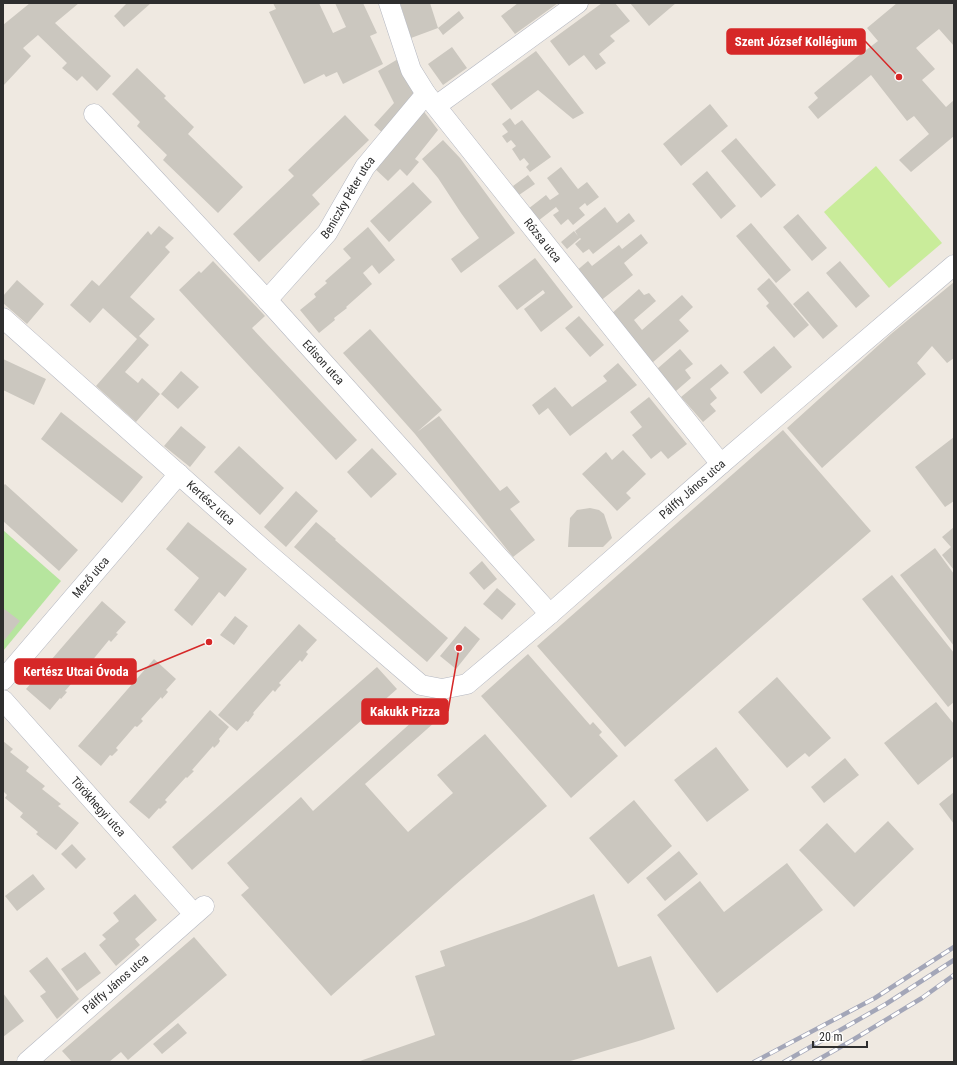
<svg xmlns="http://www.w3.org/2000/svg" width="957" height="1065" font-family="'Roboto Condensed',sans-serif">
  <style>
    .park { fill: #b6e59e }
    .pitch { fill: #c9ec9a }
    .building { fill: #cbc7bf }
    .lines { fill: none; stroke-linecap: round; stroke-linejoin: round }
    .street-casing { stroke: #b4b7c1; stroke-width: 21 }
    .street { stroke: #fff; stroke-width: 20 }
    .rail-casing { stroke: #a3a6b8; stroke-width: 4.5 }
    .rail { stroke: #fff; stroke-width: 3; stroke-dasharray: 9; stroke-linecap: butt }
    .labels { text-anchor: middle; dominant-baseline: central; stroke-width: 4; stroke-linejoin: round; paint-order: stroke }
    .street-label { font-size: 12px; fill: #2e2e2e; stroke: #fff }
    .leader { fill: none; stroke: #d62828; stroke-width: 1.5 }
    .callout-dot { fill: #d62828; stroke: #fff; stroke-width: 1.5 }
    .callout { fill: #d62828; stroke: #d62828; stroke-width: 1.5 }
    .callout-label { font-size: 13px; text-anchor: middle; font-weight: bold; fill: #fff }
  </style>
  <rect width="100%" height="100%" fill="#efe9e1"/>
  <path class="park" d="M3 530 61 581 3 651Z"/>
  <path class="pitch" d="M876 166 942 243 889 288 824 212Z"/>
  <path class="building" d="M30 3H79L55 23 111 76 97 91 82 76 77 81 62 68 67 63 38 35 23 48 31 56 3 86V25Z
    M127 3H151L124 27 114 16Z
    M273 3H319L333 33 346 27 335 3H363L377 33 370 36 383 64 343 84 337 72 326 77 324 74 304 84 269 12 276 9Z
    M400 3H430L438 28 411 38Z
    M518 3H558L515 34 501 16Z
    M602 3H615L630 21 610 36 615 41 599 54 606 63 596 70 584 55 569 66 550 41Z
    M630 3H676L649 26Z
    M897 3H954V46L939 29 916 48 935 69 922 80 946 107 954 100V136L911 172 899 160 929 134 914 116 907 121 871 75 818 119 808 107 818 98 814 93 857 57 878 41 867 28Z
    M459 11 464 18 443 35 438 28Z
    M452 47 467 68 443 85 428 64Z
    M536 51 584 113 573 119 538 90 511 110 491 84Z
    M398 59 418 102 388 138 374 125 394 103 378 71Z
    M137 68 166 96 164 98 194 127 188 134 243 187 218 213 163 160 167 155 137 126 140 122 112 94Z
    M710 104 728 126 681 166 663 144Z
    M422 109 438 130 415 159 419 162 407 176 400 169 388 181 373 167Z
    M345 115 369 140 312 195 320 204 259 262 233 234 294 176 288 170Z
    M510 118 515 125 522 120 551 157 530 172 526 167 529 164 524 158 520 161 512 149 516 146 511 140 507 143 502 136 508 132 502 124Z
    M736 138 776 185 761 198 721 151Z
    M443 140 460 158 515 233 461 273 451 259 479 238 461 213 438 178 422 159Z
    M561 167 578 189 587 182 599 197 587 206 585 203 579 208 585 215 573 225 568 219 561 225 553 215 559 211 556 207 538 221 528 209 546 195 550 200 559 194 547 178Z
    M707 171 736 206 721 219 692 184Z
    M528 175 535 184 519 195 513 186Z
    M413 182 432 202 389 242 370 221Z
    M605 207 617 223 629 213 635 221 593 254 589 249 583 253 575 244 581 239 580 238 567 249 561 242 574 231 578 236 575 231Z
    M798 214 827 248 812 261 783 227Z
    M751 223 791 270 776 283 736 236Z
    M159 226 174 238 165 247 170 252 130 297 155 319 139 336 149 345 125 372 138 383 142 378 160 394 136 422 96 386 137 339 103 308 90 323 70 305 92 280 99 286 148 231 151 235Z
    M368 227 395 260 379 274 372 265 363 273 372 284 346 307 347 308 334 318 335 320 319 333 300 310 316 297 314 294 327 283 325 281 351 258 343 249Z
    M641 234 648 243 624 263 633 275 599 302 575 272 588 261 592 266 619 245 622 249Z
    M535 258 573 307 541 332 524 309 545 293 543 290 517 310 498 286Z
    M213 261 265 316 252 328 357 440 336 460 179 290 199 271 201 273Z
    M840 261 870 296 856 308 826 273Z
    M769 278 809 325 794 338 766 306 769 303 757 289Z
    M17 280 44 304 27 324 3 303V296Z
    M954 282V358L947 363 932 346 917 363 926 374 822 468 787 428 891 334Z
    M639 289 644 295 649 293 656 301 634 320 642 330 682 295 693 307 679 320 689 331 652 363 610 315Z
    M808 291 838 326 823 339 793 304Z
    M579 316 604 345 590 357 565 328Z
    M370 329 442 410 417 432 439 416 500 491 507 486 520 502 510 509 535 540 513 557 415 434 343 353Z
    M774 346 792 367 761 394 743 372Z
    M680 349 693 364 685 370 691 378 676 391 657 369Z
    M3 359 46 379 34 405 3 390Z
    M618 363 637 385 570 436 548 408 539 415 532 405 555 387 572 407 607 381 603 376Z
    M721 364 729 373 710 389 717 398 710 404 716 411 703 422 681 397Z
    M181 371 199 387 178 409 161 394Z
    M649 397 687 444 668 459 661 451 651 459 632 435 642 427 630 412Z
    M61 412 143 477 122 503 41 439Z
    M181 426 206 447 190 467 164 446Z
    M783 430 871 531 625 747 537 646Z
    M954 437V501L945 507 915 467Z
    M239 446 284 488 260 515 214 472Z
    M372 448 397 474 371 498 347 472Z
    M623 450 646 474 626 493 631 498 617 511 582 474 606 452 612 460Z
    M5 484 78 550 59 571 3 521V486Z
    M296 491 318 511 286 547 264 527Z
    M590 508 599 510 604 514 612 538 603 547H568L570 518 577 510Z
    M188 522 247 569 225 597 219 592 192 626 174 610 199 578 166 549Z
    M316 522 336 539 335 540 448 638 427 662 294 547Z
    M954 527V570L942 555 951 547 942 537Z
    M935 548 954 574V646L900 575Z
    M482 561 497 579 484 590 469 573Z
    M892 575 954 653V702L948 707 862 599Z
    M497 588 516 604 502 620 483 604Z
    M102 601 126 622 116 633 118 634 111 642 109 640 91 662 93 663 87 670 85 668 65 691 67 692 61 699 60 698 50 710 26 689Z
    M3 608 20 621 3 642Z
    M235 616 248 626 234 645 220 635Z
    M299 624 317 640 306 652 308 654 302 662 300 660 279 683 281 685 278 688 275 692 273 690 253 713 254 714 248 722 246 721 237 731 218 715Z
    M465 626 480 639 456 669 440 656Z
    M528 654 590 725 593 722 602 732 599 735 618 756 571 798 481 696Z
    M154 659 176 679 166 690 168 692 162 699 161 697 141 719 143 721 137 727 135 726 116 748 118 750 112 756 110 755 101 766 78 746Z
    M377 667 397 689 192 870 172 847Z
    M777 677 831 738 809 757 805 753 787 768 738 712Z
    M936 702 954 724V756L918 785 884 743Z
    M210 710 229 727 219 739 220 741 218 744 214 748 213 746 192 770 194 771 187 778 186 777 165 800 167 802 160 809 159 808 149 819 129 802Z
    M424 711 435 722 365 784 408 832 453 793 437 775 485 734 547 806 455 885 331 996 241 895 249 888 227 863 301 797 313 811Z
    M3 741 13 749 10 752 29 767 26 771 45 786 42 789 61 804 58 806 79 823 56 850 36 834 38 832 20 817 23 813 5 798 7 795 3 791Z
    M716 747 749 790 707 822 674 780Z
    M845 758 859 775 824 803 811 787Z
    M954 792V824L939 804Z
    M634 800 672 846 628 884 589 838Z
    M888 821 914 849 854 907 799 850 827 823 855 853Z
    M72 844 86 859 76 869 61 854Z
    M679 851 698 874 665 901 646 878Z
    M787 863 823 910 717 993 657 915 700 881 724 912Z
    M33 874 45 889 17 911 5 896Z
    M135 894 157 920 135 939 140 945 116 966 99 945 106 939 102 935 119 921 113 913Z
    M594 894 618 967 651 956 675 1029 642 1040 567 1062H357L435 1035 415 976 445 966 440 951 526 921Z
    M194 937 227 975 128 1060 121 1052 109 1062H72L62 1051Z
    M85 952 101 973 77 991 61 969Z
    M47 957 79 999 57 1019 40 996 46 992 29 971Z
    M3 993 24 1021 3 1037Z
    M178 1023 187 1033 162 1054 153 1044Z"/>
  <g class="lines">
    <defs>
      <g id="street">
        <path id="s1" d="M389 3 411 70 426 94 721 464"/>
        <path d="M436 106 578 3"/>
        <path id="s2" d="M94 114 267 300 550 614"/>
        <path id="s3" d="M267 300 327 233 365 167 426 94"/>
        <path id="s4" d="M3 318 266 552 421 685 442 689 467 684 550 614 721 464 954 265"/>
        <path id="s5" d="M3 680 179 474"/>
        <path id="s6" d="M3 700 194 914"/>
        <path id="s7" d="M27 1062 204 906"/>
      </g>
    </defs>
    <use href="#street" class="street-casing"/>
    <use href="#street" class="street"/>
    <defs>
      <path id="rail" d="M754 1062 875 998 954 947
        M784 1062 886 1004 954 960
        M814 1062 851 1041 922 998 954 975"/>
    </defs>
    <use href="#rail" class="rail-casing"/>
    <use href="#rail" class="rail"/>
  </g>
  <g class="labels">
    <g class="street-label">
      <text stroke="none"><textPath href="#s3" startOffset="131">Beniczky Péter utca</textPath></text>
      <text stroke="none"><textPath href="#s1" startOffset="286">Rózsa utca</textPath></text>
      <text stroke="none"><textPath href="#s2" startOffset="338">Edison utca</textPath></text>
      <text stroke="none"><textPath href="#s4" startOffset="901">Pálffy János utca</textPath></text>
      <text stroke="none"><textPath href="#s4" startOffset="278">Kertész utca</textPath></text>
      <text stroke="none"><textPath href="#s5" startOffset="135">Mező utca</textPath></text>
      <text stroke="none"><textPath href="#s6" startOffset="143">Törökhegyi utca</textPath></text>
      <text stroke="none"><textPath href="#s7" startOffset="118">Pálffy János utca</textPath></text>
    </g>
  </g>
  <path class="leader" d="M899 77L865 41M209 642L136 672M459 648L448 711"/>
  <g class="callout-dot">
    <circle cx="899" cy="77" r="4"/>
    <circle cx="209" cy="642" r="4"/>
    <circle cx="459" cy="648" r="4"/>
  </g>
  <g class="callout">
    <rect x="727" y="29" width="138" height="25" rx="4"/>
    <rect x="15" y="659" width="121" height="25" rx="4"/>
    <rect x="362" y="699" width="86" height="25" rx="4"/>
  </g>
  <g class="callout-label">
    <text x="796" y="46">Szent József Kollégium</text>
    <text x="76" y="676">Kertész Utcai Óvoda</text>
    <text x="405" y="716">Kakukk Pizza</text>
  </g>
  <rect width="957" height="1065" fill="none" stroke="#2e2e2e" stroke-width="8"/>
  <path d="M813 1041v6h54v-6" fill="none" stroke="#2e2e2e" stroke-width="2"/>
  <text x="819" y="1041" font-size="12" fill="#2e2e2e" stroke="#ffffff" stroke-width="3" paint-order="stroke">20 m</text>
</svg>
